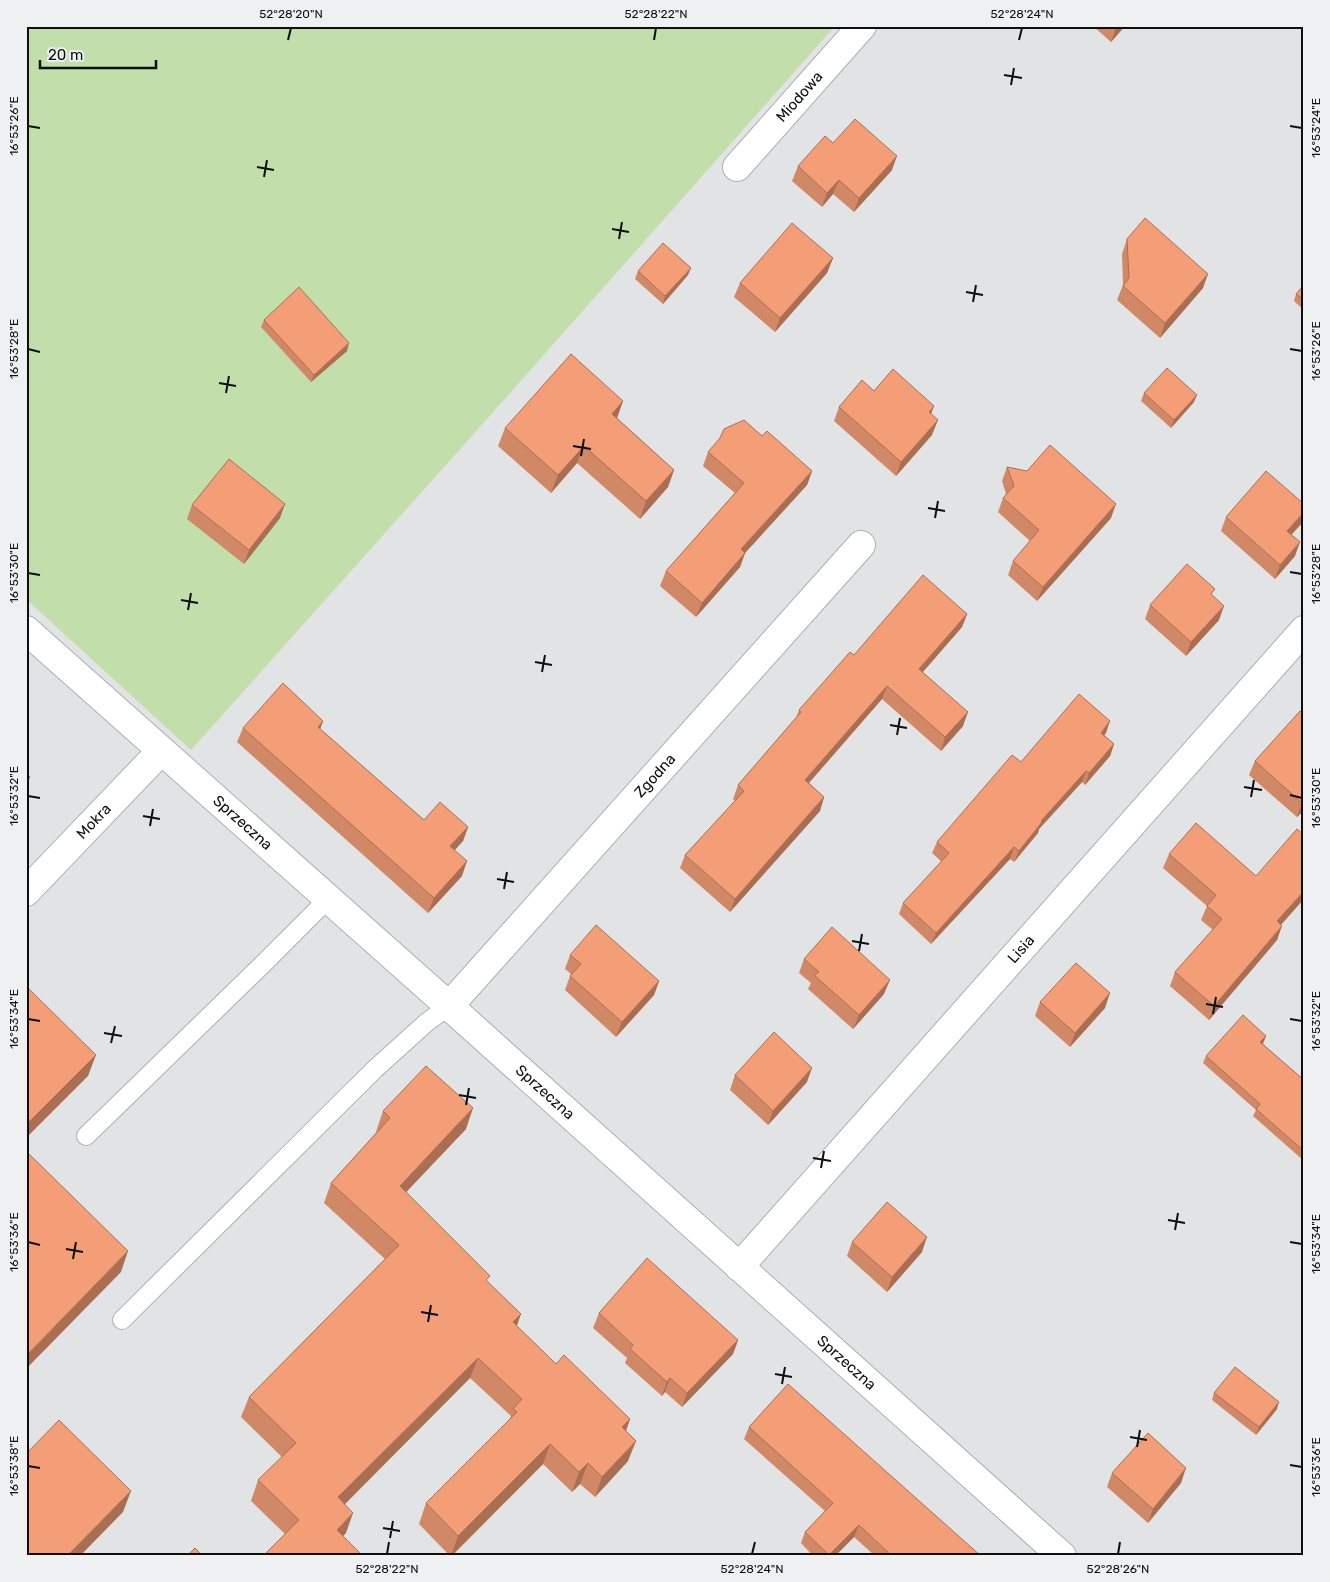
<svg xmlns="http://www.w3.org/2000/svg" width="1330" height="1582" font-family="Rubik,sans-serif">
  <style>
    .green { fill: #c1deab }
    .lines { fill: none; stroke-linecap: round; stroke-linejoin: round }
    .lane-casing { stroke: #adafb1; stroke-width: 20 }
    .street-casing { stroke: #adafb1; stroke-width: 30 }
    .lane { stroke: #fff; stroke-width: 18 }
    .street { stroke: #fff; stroke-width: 28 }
    .wall { fill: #d18866 }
    .shaded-wall { fill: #aa6f53 }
    .building { fill: #f39e77; stroke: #aa6f53 }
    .ticks { fill: none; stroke: #0f0f10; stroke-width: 2 }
    .labels { text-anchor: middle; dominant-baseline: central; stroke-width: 4; stroke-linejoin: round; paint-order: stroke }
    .street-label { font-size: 15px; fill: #0f0f10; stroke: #eef0f2 }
    .neatline { fill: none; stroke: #0f0f10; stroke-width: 2 }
    .ticks-label { font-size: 12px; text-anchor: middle; fill: #0f0f10 }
  </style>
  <rect width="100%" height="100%" fill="#e1e3e5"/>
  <path class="green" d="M26 26H835L495 410 191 750 26 599Z"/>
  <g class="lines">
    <defs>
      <path id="lane" d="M86 1136 263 964 328 899
        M122 1320 375 1069 427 1022 449 1006"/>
      <g id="street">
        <path id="s1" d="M737 167 862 26"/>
        <path id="s2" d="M26 630 449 1006 1062 1556"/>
        <path id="s3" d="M26 892 161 751"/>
        <path id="s4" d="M449 1006 861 545"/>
        <path id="s5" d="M739 1267 1304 630"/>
      </g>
    </defs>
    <use href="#lane" class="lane-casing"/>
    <use href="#street" class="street-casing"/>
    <use href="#lane" class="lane"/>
    <use href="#street" class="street"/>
  </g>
  <path class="wall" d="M1093 26H1125L1111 42Z
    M833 143 892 170 854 212 833 194 822 207 792 181 798 166Z
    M1127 239 1203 288 1160 338 1117 300 1123 285 1122 254Z
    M833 258 827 273 775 332 734 297 740 283Z
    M638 271 688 275 663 304 635 279Z
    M1304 285V310L1294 301 1296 294Z
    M264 320 347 351 311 382 261 327Z
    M874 391 931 415 932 435 896 476 834 421 839 407Z
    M1144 393 1194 402 1171 428 1141 401Z
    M623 401 617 418 674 470 668 487 640 519 577 463 551 493 498 446 505 428Z
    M762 436 812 471 807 485 745 553 740 567 696 617 660 586 666 571 735 493 703 466 708 452Z
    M1007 467 1111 518 1037 601 1008 575 1013 561 1030 541 998 512 1003 498 1006 494 1002 481Z
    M192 505 280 518 244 564 187 519Z
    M1226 517 1303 522 1291 535 1295 556 1275 579 1221 531Z
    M1213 596 1219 620 1186 656 1145 619 1150 605Z
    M967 614 962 627 923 672 963 726 941 751 882 699 809 783 824 797 820 811 730 912 680 868 685 855 735 801 733 799 738 785 796 718 799 710 854 655Z
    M1304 714V810L1297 817 1249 775 1255 761Z
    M323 721 320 729 424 820 468 827 463 841 454 850 462 876 428 913 237 742 243 728Z
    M1106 733 1104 735 1114 744 1110 756 1085 785 1082 782 1039 829 1038 833 1014 862 1010 859 931 944 899 914 903 903 942 862 932 853 937 842 1021 762Z
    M1169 854 1281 925 1277 940 1209 1020 1170 986 1175 972 1213 930 1201 920 1207 906 1163 868Z
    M570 955 659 981 654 995 616 1037 565 990 570 976 571 974 565 969Z
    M804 959 884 994 853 1029 808 989 811 983 799 973Z
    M1040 1002 1105 1008 1070 1047 1035 1016Z
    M1266 1036 1263 1044 1304 1080V1161L1253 1116 1256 1110 1203 1063 1206 1056Z
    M735 1075 807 1082 768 1125 730 1090Z
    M383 1111 466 1129 406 1192 488 1282 517 1326 556 1364 630 1419 626 1431 628 1461 595 1497 580 1484 572 1492 543 1464 452 1556H450L419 1524 426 1503 509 1420 511 1416 470 1378 345 1504 346 1533 343 1536 285 1534 251 1501 258 1480 282 1457 241 1417 249 1397 385 1259 324 1203 331 1183 377 1132H376Z
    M852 1242 922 1252 887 1292 847 1256Z
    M599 1313 738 1340 733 1354 682 1407 665 1392 662 1396 625 1363 627 1358 593 1328Z
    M1214 1393 1277 1409 1256 1435 1212 1400Z
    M749 1427 981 1556H875L854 1537 835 1556H813L801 1543 805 1532 825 1511 744 1439Z
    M1112 1473 1181 1483 1148 1523 1107 1487Z"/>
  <path class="shaded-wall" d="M1118 26H1125L1111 42 1116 28Z
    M897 156 892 170 854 212 859 198Z
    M839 180 833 194 822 207 827 193Z
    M833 258 827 273 775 332 780 318Z
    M691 268 688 275 663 304 665 296Z
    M1208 274 1203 288 1160 338 1165 323Z
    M349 343 347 351 311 382 314 375Z
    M1197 395 1194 402 1171 428 1174 420Z
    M623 401 617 418 612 414Z
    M934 406 929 420V412Z
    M938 420 932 435 896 476 901 462Z
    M584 446 577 463 551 493 558 475Z
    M674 470 668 487 640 519 646 501Z
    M812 471 807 485 745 553 740 567 696 617 702 603 741 549Z
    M285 504 280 518 244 564 249 550Z
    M1116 504 1111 518 1037 601 1043 587Z
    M1304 512V519L1303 522 1282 545 1287 531Z
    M1300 542 1295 556 1275 579 1280 565Z
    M1224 606 1219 620 1186 656 1191 642Z
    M967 614 962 627 914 682 919 669Z
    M887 686 882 699 800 793 805 780Z
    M968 712 963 726 941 751 945 737Z
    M323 721 318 735V727Z
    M1110 721 1106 733 1097 744 1101 733Z
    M1114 744 1110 756 1085 785 1089 773Z
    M1086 771 1082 782 1039 829 1038 833 1014 862 1019 851 1041 821Z
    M30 777 26 787V781Z
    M824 797 820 811 730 912 735 899Z
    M1304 801V810L1297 817 1302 803Z
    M468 827 463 841 445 861 450 846Z
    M1014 847 1010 859 931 944 936 933Z
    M467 861 462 876 428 913 434 898Z
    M1304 891V899L1272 935 1277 921Z
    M1282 926 1277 940 1209 1020 1214 1006Z
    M890 980 884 994 853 1029 859 1015Z
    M659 981 654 995 616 1037 622 1022Z
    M1110 993 1105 1008 1070 1047 1075 1033Z
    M1266 1036 1263 1043 1258 1049 1260 1042Z
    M96 1055 88 1076 26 1138V1125Z
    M812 1068 807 1082 768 1125 773 1111Z
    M473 1108 466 1129 393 1206 400 1186Z
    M927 1237 922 1252 887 1292 892 1277Z
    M128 1251 121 1272 26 1369V1356Z
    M521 1314 514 1334 513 1322Z
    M738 1340 733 1354 682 1407 687 1393Z
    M478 1358 470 1378 331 1518 338 1497Z
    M670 1378 665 1392 662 1396 667 1382Z
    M1279 1402 1277 1409 1256 1435 1259 1427Z
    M630 1419 623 1439 622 1427Z
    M636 1441 628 1461 595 1497 602 1477Z
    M550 1444 543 1464 451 1556 458 1536Z
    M588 1463 580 1484 572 1492 579 1472Z
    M1186 1468 1181 1483 1148 1523 1153 1509Z
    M131 1491 123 1512 80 1556H67Z
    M353 1513 346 1533 329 1550 337 1530Z
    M859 1525 854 1537 835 1556H828Z"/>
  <path class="building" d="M855 119 897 156 859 198 839 180 827 193 798 166 825 136 833 143Z
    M1145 218 1208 274 1165 323 1123 286 1129 278 1127 239Z
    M792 223 833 258 780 318 740 283Z
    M663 243 691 268 665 296 638 271Z
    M1304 285V300L1296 294Z
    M299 287 349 343 314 375 264 320Z
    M571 354 623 401 612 414 674 470 646 501 584 446 558 475 505 428Z
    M1167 368 1197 395 1174 420 1144 393Z
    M893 369 934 406 929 412 938 420 901 462 839 407 862 380 874 391Z
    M744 420 762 436 767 431 812 471 741 549 745 553 702 603 666 571 744 483 708 452 720 438 724 429Z
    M1050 445 1116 504 1043 587 1013 561 1039 530 1003 498 1014 486 1007 467 1027 471Z
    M229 459 285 504 249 550 192 505Z
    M1266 471 1304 504V512L1287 531 1300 542 1280 565 1226 517Z
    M1187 564 1215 589 1211 594 1224 606 1191 642 1150 605Z
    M923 575 967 614 919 669 968 712 945 737 887 686 805 780 824 797 735 899 685 855 744 791 738 785 801 712 799 710 850 652 854 655Z
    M283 683 323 721 318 727 424 820 440 802 468 827 450 846 467 861 434 898 243 728Z
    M1079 694 1110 721 1101 733 1114 744 1089 773 1086 771 1041 821 1042 822 1019 851 1014 847 936 933 903 903 949 853 937 842 1012 755 1021 762Z
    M1300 711 1304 714V801L1302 803 1255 761Z
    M26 774 30 777 26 781Z
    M1196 823 1256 876 1297 829 1304 835V891L1277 921 1282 926 1214 1006 1175 972 1222 919 1207 906 1216 895 1169 854Z
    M596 925 659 981 622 1022 570 976 581 964 570 955Z
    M832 927 890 980 859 1015 814 975 819 972 804 959Z
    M1076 963 1110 993 1075 1033 1040 1002Z
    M26 986 96 1055 26 1125Z
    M1243 1015 1266 1036 1260 1042 1304 1080V1151L1256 1109 1260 1104 1206 1056Z
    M774 1032 812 1068 773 1111 735 1075Z
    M426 1066 473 1108 400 1186 490 1276 486 1280 521 1314 513 1322 556 1364 564 1355 630 1419 622 1427 636 1441 602 1477 588 1463 579 1472 550 1444 458 1536 426 1503 517 1412 513 1409 522 1399 478 1358 338 1497 353 1513 337 1530 363 1556H263L299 1520 258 1480 296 1443 249 1397 399 1245 331 1183 390 1118 383 1111Z
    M26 1151 128 1251 26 1356Z
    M887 1202 927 1237 892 1277 852 1242Z
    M647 1258 738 1340 687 1393 670 1378 667 1382 630 1349 633 1345 599 1313Z
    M1235 1367 1279 1402 1259 1427 1214 1393Z
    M788 1384 981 1556H892L859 1525 829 1555 805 1532 833 1503 749 1427Z
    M59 1420 131 1491 67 1556H26V1454Z
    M1148 1433 1186 1468 1153 1509 1112 1473Z
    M195 1548 203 1556H187Z"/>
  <path class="ticks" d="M288 40 291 28M654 40 656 28M1019 40 1022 28M1004 75 1022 78M1011 85 1014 68M28 126 40 128M1290 126 1302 128M257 167 274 170M264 177 267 160M612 229 629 232M619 239 622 222M966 292 983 295M973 302 976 285M28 349 40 352M1290 349 1302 351M219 383 236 386M226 393 229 376M573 446 591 449M581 456 584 439M928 508 945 511M935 518 938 501M1290 572 1302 574M28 573 40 575M181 600 198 603M188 610 191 593M535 662 552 665M542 672 545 655M890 725 907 728M897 735 900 718M1244 787 1262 790M1290 795 1302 798M28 796 40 798M1251 797 1254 780M143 816 160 819M150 826 153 809M497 879 514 882M504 889 507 872M852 941 869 944M859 951 862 934M1206 1004 1223 1007M1213 1014 1216 997M28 1019 40 1021M1290 1019 1302 1021M104 1033 122 1036M111 1043 115 1026M459 1095 476 1098M466 1105 469 1088M813 1158 831 1161M821 1168 824 1151M1168 1220 1185 1223M1175 1230 1178 1213M28 1242 40 1245M1290 1242 1302 1244M66 1249 83 1252M73 1259 76 1242M421 1312 438 1315M428 1322 431 1305M775 1374 792 1377M782 1384 785 1367M1130 1437 1147 1440M1137 1447 1140 1430M1290 1465 1302 1467M28 1466 40 1468M383 1528 400 1531M390 1538 393 1521M387 1554 389 1542M752 1554 755 1542M1118 1554 1120 1542"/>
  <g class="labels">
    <g class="street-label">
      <text stroke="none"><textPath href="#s1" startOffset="94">Miodowa</textPath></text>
      <text stroke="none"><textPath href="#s4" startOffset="309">Zgodna</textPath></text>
      <text stroke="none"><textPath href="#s3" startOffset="98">Mokra</textPath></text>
      <text stroke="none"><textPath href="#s2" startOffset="290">Sprzeczna</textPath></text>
      <text stroke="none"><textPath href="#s5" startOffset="425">Lisia</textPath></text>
      <text stroke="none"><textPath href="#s2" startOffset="695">Sprzeczna</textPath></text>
      <text stroke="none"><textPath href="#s2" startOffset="1100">Sprzeczna</textPath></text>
    </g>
  </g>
  <rect width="1330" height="1582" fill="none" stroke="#eef0f2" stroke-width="55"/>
  <path d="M40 60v8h116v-8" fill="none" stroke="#0f0f10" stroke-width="2.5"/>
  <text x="48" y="60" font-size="15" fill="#0f0f10" stroke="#eef0f2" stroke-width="4" paint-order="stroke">20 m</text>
  <rect x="28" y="28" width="1274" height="1526" class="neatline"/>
  <g class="ticks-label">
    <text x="291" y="18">52°28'20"N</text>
    <text x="656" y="18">52°28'22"N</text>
    <text x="1022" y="18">52°28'24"N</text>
    <text transform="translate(14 126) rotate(-90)" y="4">16°53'26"E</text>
    <text transform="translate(1316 128) rotate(-90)" y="4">16°53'24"E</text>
    <text transform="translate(14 349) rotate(-90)" y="4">16°53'28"E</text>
    <text transform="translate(1316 351) rotate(-90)" y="4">16°53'26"E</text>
    <text transform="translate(14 573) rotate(-90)" y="4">16°53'30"E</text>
    <text transform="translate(1316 574) rotate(-90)" y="4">16°53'28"E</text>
    <text transform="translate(14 796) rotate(-90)" y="4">16°53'32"E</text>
    <text transform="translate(1316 798) rotate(-90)" y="4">16°53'30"E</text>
    <text transform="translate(14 1019) rotate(-90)" y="4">16°53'34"E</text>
    <text transform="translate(1316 1021) rotate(-90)" y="4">16°53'32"E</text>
    <text transform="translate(14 1242) rotate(-90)" y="4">16°53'36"E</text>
    <text transform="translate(1316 1244) rotate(-90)" y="4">16°53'34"E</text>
    <text transform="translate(14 1466) rotate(-90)" y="4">16°53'38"E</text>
    <text transform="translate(1316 1467) rotate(-90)" y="4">16°53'36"E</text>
    <text x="387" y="1573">52°28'22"N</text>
    <text x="752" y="1573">52°28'24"N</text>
    <text x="1118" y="1573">52°28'26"N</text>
  </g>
</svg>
